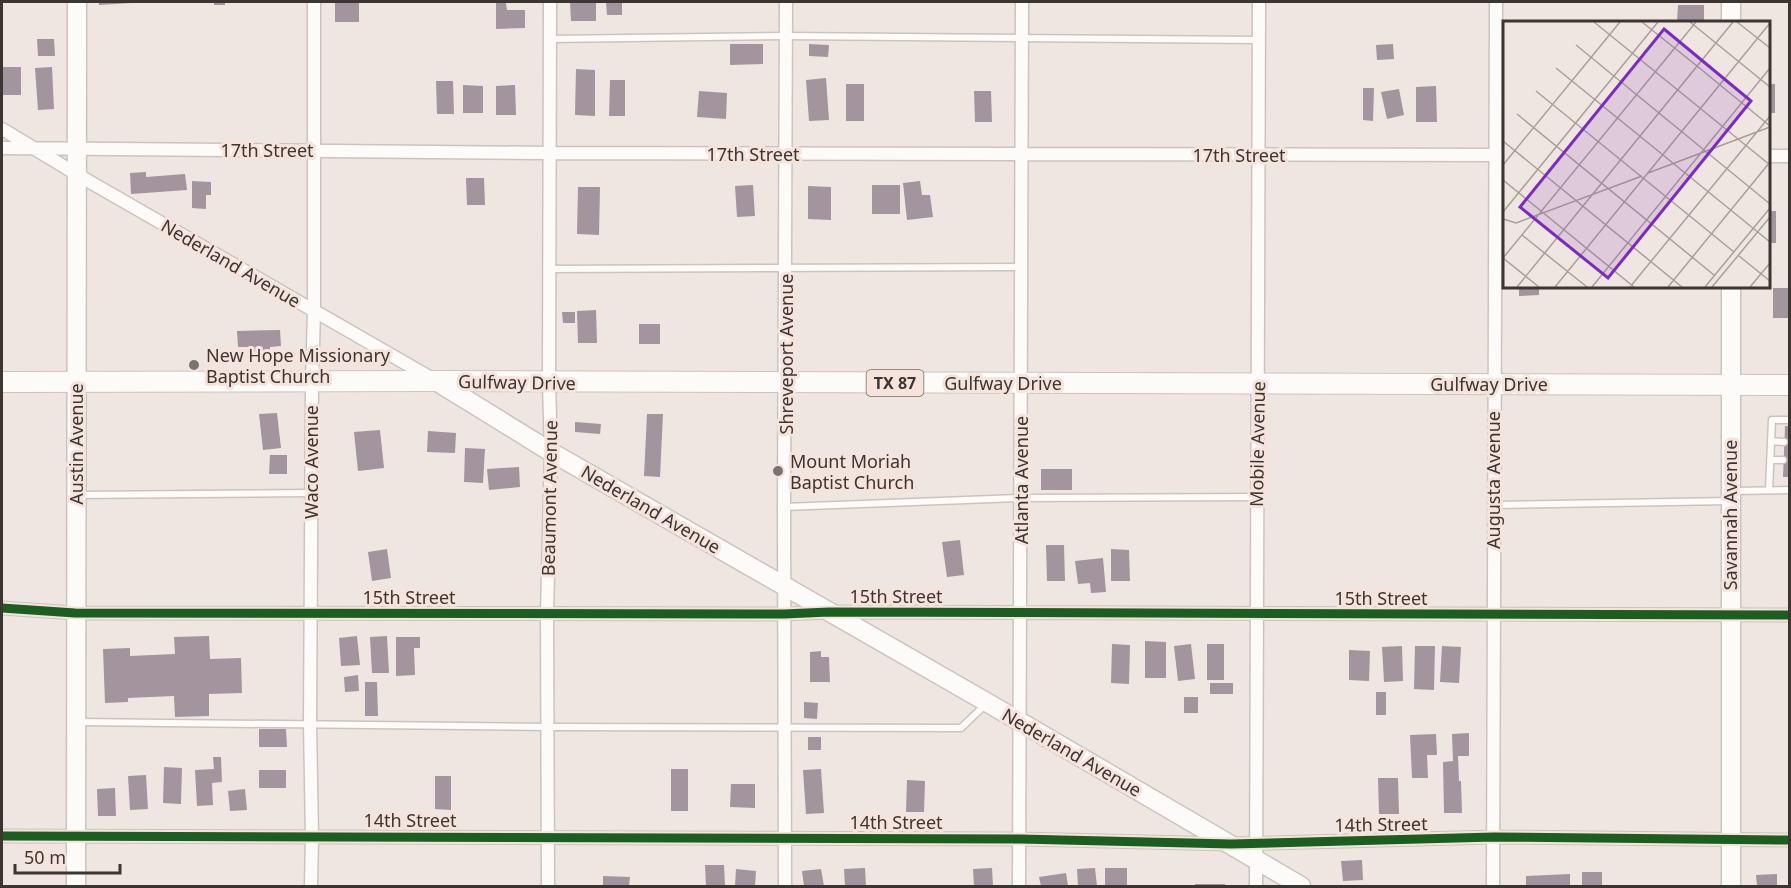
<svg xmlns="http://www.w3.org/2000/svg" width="1791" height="888" font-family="'Noto Sans',sans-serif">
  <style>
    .building { fill: #a3949d }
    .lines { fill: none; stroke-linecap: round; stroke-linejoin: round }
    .lane-casing { stroke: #cbc3bf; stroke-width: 9 }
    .street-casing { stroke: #cbc3bf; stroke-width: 15 }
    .secondary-casing { stroke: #cbc3bf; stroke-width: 21 }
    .primary-casing { stroke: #cbc3bf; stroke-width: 22 }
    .lane { stroke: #fdfbfa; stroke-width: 6 }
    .street { stroke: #fdfbfa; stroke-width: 12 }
    .secondary { stroke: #fdfbfa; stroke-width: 18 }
    .primary { stroke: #fdfbfa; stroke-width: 20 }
    .cycleway-casing { stroke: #f6e3db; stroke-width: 13 }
    .cycleway { stroke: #1b5e20; stroke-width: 9 }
    .poi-dot { fill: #7b736f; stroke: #f6e3db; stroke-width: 2 }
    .labels { text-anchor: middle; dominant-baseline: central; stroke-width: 6; stroke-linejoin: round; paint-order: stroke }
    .shield { fill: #f6e3db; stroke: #746965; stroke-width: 1.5 }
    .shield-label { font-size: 16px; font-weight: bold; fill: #3c3532 }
    .street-label { font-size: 18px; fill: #3c3532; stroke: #f6e3db }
    .poi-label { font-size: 18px; fill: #3c3532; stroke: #f6e3db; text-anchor: start }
    .inset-road { fill: none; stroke: #a89f9b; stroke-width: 1.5 }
    .view { fill: #7b2cbf; fill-opacity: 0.15; stroke: #7b2cbf; stroke-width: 3 }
    .inset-edge { fill: none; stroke: #3c3532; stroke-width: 3 }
  </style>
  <rect width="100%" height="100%" fill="#f0e6e1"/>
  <path class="building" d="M99 2H131V3L99 5Z
    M214 2H225V5H214Z
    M335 2H359V22H335Z
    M570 2H596V21H571Z
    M606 2H622V15H607Z
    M496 3H506L507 10H525V28L496 29Z
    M1678 5H1704V22H1677Z
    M37 39H54L55 56H38Z
    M730 44H763V64L730 65Z
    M809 44 829 45 828 57 809 56Z
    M1393 44 1394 59 1377 60 1376 45Z
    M2 67H21V95H2Z
    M52 67 54 109 38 110 35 68Z
    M576 69 595 70V116L575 115Z
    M826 78 829 120 809 121 806 80Z
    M610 80H625V116H609Z
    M436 81H453L454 114H437Z
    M846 84H864V121H846Z
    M1768 84H1775V113H1768Z
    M463 85 483 86V113H463Z
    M515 85 516 115H496V86Z
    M1436 86 1437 122H1416V87Z
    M1363 88H1374L1373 121 1363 120Z
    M1399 89 1404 115 1387 119 1381 92Z
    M699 91 727 93 726 119 697 117Z
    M974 91H991L992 122H975Z
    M146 172V177L185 174 187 190 131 194 130 173Z
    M466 178H484L485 205H467Z
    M192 181 211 182V195H206V209L192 208Z
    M920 181 922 195H930L933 217 907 220 903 183Z
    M753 185 755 216 737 217 735 186Z
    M872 185H900V214H872Z
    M808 186 831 187V220L808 219Z
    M578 187H600L599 235 577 234Z
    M1768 211H1776V243H1768Z
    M1519 286H1539V295L1519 296Z
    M1773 288H1790V318H1773Z
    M596 310 597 343H578L577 311Z
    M562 312H575V323H563Z
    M639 324H660V344H639Z
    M280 330 281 346 270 347V353H249L248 347H238L237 331Z
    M277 413 281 448 263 450 259 414Z
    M647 414H663L660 477 644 476Z
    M575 422 601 424 600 434 575 432Z
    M1785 426H1790V477H1783Z
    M380 430 384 468 358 471 354 432Z
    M428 431 456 433 455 453 427 452Z
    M465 448 485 449 483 483 464 482Z
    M270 455H287V474H269Z
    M519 467 520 487 489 490 487 469Z
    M1041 469H1072V490H1041Z
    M960 540 964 575 947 577 942 542Z
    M1046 545H1064L1065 581H1047Z
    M387 549 391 578 372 581 368 552Z
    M1111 549 1129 550 1130 581H1111Z
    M1103 558 1106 592 1091 593 1090 583 1078 584 1075 561Z
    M209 636 210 659 241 658 242 693 209 694V716L175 717 174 696 128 698V702L105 703 103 649 130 648V656L175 654 174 637Z
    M357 636 360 665 341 666 339 638Z
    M387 636 389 673H372L370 637Z
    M396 637H420V648H414L415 675 396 676Z
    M1145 641 1166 642V678H1145Z
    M1112 644 1130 645 1129 684 1111 683Z
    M1191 644 1195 679 1178 681 1174 646Z
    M1207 644H1224V680H1207Z
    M1402 646 1403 681 1384 682 1382 647Z
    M1415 646H1435L1434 690 1414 689Z
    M1442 646 1461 647 1459 683 1440 682Z
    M1349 650 1370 651 1369 681 1349 680Z
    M821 651V657H829L830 682H810V652Z
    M358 675 359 691 345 692 344 677Z
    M365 682H377L378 716H365Z
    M1210 683H1233V694H1210Z
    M1376 692H1386V715H1376Z
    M1184 697H1198V713H1184Z
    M804 702 818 703 817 719 804 718Z
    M259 729H286L287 747H259Z
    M1469 733V756H1458L1459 781H1461L1462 813H1444L1443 762 1453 761 1452 734Z
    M1436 734 1437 755H1427L1428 778H1412L1410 735Z
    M808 737H821V750H808Z
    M213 757H221L222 782 212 783 213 805 197 806 195 770 214 769Z
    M164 767 182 768 181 804 163 803Z
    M671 769H688V811H671Z
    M821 769 824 813 806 814 803 770Z
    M259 770H286V788H259Z
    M146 775 148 809 130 810 128 776Z
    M435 776H451V810L435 809Z
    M1378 778H1398L1399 814H1379Z
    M907 780 925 781 924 812H906Z
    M731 784H755V808L730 807Z
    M115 788 116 816H98L97 789Z
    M245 789 247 810 230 811 228 791Z
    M1362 860 1363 880 1343 881 1341 861Z
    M705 865H724L725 886H706Z
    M865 868 866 886H845L844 869Z
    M992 868 993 886H974L973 869Z
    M1095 868 1097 886H1078L1077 869Z
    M1105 868H1127V886H1105Z
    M736 869 756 871 755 886H735Z
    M821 869 824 886H804L802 871Z
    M1582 872H1602V886H1582Z
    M1066 873 1068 886H1041L1039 877Z
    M1570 874V886H1526V876Z
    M1777 874V886H1757L1756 875Z
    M603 876 630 877 629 886H603Z
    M1195 884H1225V886H1195Z"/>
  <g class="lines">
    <defs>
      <path id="lane" d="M550 39 787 36 1259 40
        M549 269 1021 267
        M1771 441 1784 442
        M1770 460H1783
        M1769 490 1772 420H1790
        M1733 491 1790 490
        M78 495 311 493
        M1494 505 1730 501
        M784 507 1021 498 1257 497
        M79 722 547 727 961 728 986 704"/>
      <path id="street" d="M2 129 78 175 431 378
        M2 148 549 153 1504 155
        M1768 156H1790
        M2 608 75 613 784 614 829 612 1790 615
        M2 836 1020 839 1231 844 1494 837 1790 840
        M311 886 312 836 310 724 312 382 314 311V2
        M548 886 547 613 551 452 549 383 550 2
        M785 886 784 507 786 2
        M1019 886 1022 2
        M1256 886 1259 2
        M1493 886 1496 2"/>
      <path id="secondary" d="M1731 22V2
        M1731 286V886
        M436 381 551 452 988 703 1301 886
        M76 886 77 2"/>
      <path id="primary" d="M2 382 436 381 1790 385"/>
    </defs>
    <use href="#lane" class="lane-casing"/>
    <use href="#street" class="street-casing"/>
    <use href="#secondary" class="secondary-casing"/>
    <use href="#primary" class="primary-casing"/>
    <use href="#lane" class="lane"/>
    <use href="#street" class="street"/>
    <use href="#secondary" class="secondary"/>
    <use href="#primary" class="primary"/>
    <defs>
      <path id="cycleway" d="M2 608 75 613 784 614 829 612 1790 615
        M2 836 1020 839 1231 844 1494 837 1790 840"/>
    </defs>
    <use href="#cycleway" class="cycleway-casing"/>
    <use href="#cycleway" class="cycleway"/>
  </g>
  <g class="poi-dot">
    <circle cx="194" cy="365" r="6"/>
    <circle cx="778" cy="471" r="6"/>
  </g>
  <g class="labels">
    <rect class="shield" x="866.5" y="370" width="57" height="26" rx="4.5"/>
    <g class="shield-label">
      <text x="895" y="383">TX 87</text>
    </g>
    <g class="street-label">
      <text x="267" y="150">17th Street</text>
      <text x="753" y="154">17th Street</text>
      <text x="1239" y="155">17th Street</text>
      <text transform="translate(231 263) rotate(30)">Nederland Avenue</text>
      <text transform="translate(786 354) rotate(-90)">Shreveport Avenue</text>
      <text transform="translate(517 382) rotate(1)">Gulfway Drive</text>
      <text x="1003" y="383">Gulfway Drive</text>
      <text x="1489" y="384">Gulfway Drive</text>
      <text transform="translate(76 444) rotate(-90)">Austin Avenue</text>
      <text transform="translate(1257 444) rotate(-89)">Mobile Avenue</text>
      <text transform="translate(311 462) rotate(-90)">Waco Avenue</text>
      <text transform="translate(1021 480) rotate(-90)">Atlanta Avenue</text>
      <text transform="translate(1493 480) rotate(-90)">Augusta Avenue</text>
      <text transform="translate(549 498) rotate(-89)">Beaumont Avenue</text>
      <text transform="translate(651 509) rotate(30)">Nederland Avenue</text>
      <text transform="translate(1730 515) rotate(-90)">Savannah Avenue</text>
      <text x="896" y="596">15th Street</text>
      <text x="409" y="597">15th Street</text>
      <text x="1381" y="598">15th Street</text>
      <text transform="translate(1072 752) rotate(30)">Nederland Avenue</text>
      <text x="410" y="820">14th Street</text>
      <text x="896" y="822">14th Street</text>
      <text transform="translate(1381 824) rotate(-1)">14th Street</text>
    </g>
    <g class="poi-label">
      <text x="206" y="355">New Hope Missionary<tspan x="206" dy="21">Baptist Church</tspan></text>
      <text x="790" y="461">Mount Moriah<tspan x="790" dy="21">Baptist Church</tspan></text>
    </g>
  </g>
  <g transform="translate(1503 21)">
    <rect width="267" height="267" fill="#f0e6e1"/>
    <path class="inset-road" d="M91 1 267 144M139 1 194 45M187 1 267 66M234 1 267 27M73 24 267 183M194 45 267 105M53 47 267 221M33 70 231 231M14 93 211 254M0 120 179 266M0 144 117 1M145 152 267 106M0 159 131 266M0 191 155 1M0 198 13 202 139 155M19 214 84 266M236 235 267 260M0 237 193 1M0 237 36 266M14 266 230 1M52 266 267 2M89 266 267 47M127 266 267 95M165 266 267 141M202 266 267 187M209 266 267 196M247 266 267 242"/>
    <path class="view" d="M161 8 248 80 105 257 17 186Z"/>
    <rect width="267" height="267" class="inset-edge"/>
  </g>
  <rect width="1791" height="888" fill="none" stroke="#3c3532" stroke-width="6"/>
  <path d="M15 864v9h105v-9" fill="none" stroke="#3c3532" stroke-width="3"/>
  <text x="24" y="864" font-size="18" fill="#3c3532" stroke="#f6e3db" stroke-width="4.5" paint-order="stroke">50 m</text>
</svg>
